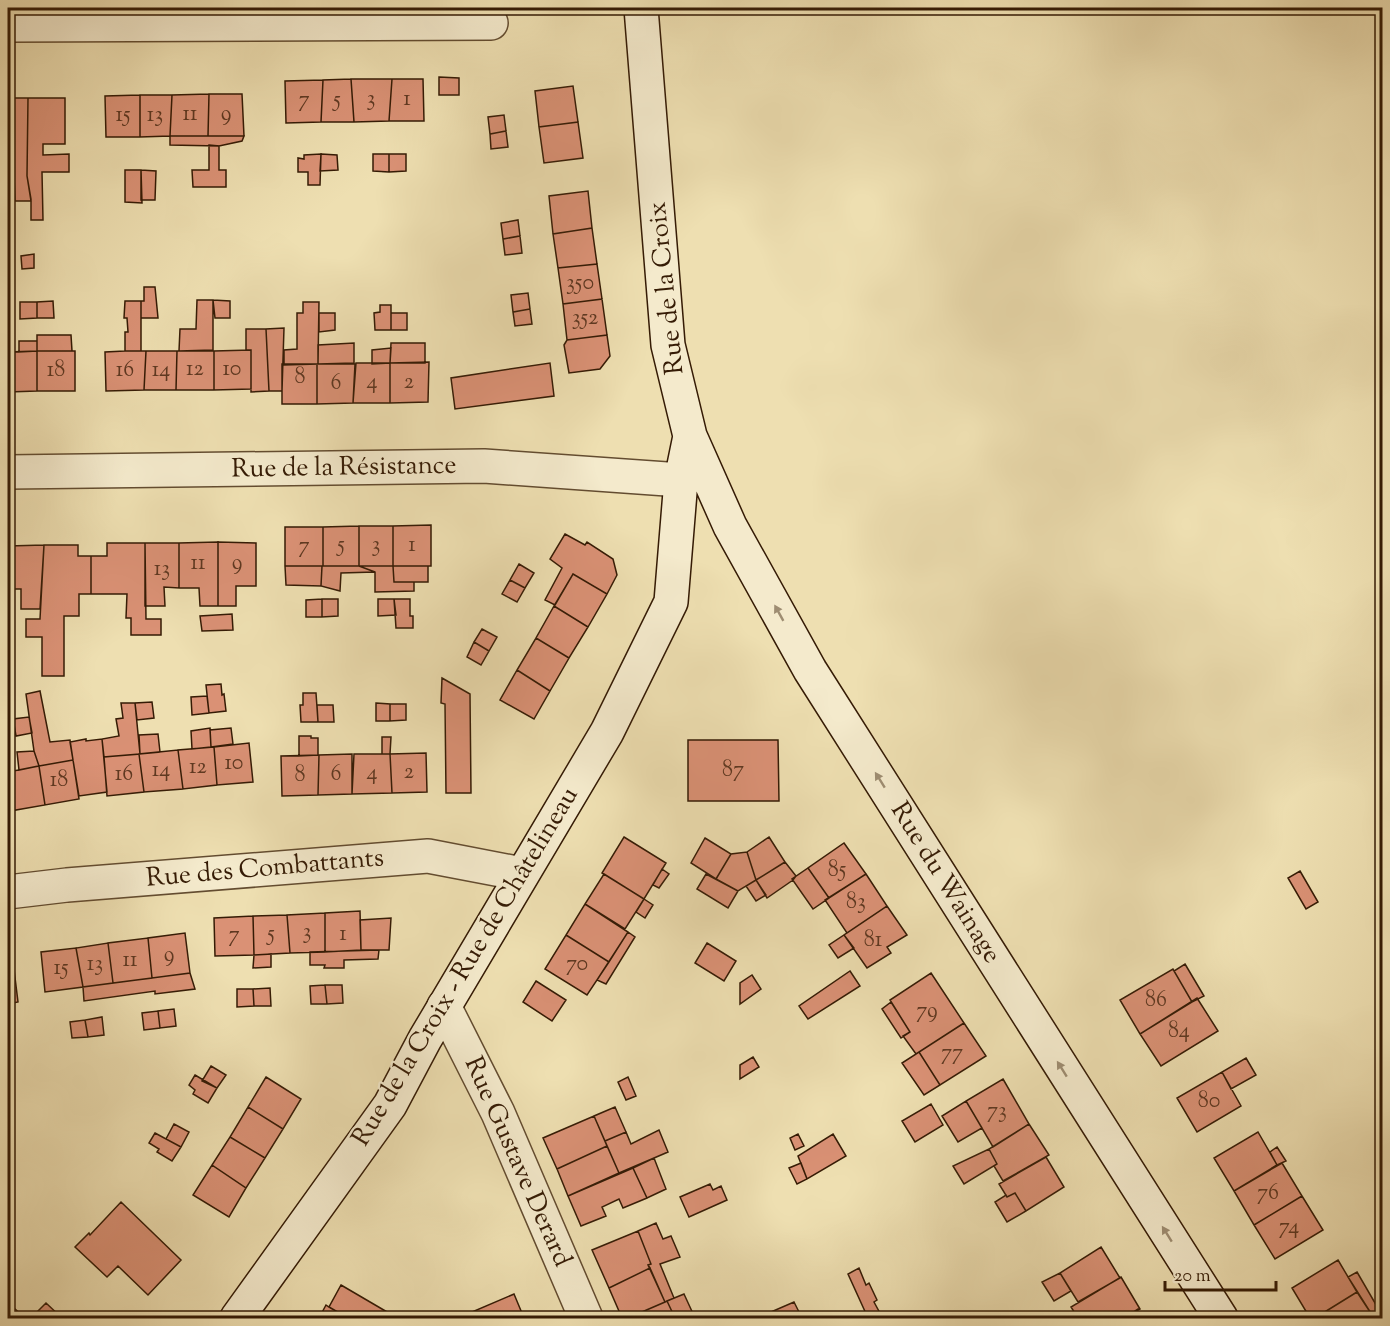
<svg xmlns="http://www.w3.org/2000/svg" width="1390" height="1326" font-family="'Sorts Mill Goudy',serif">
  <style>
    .building { fill: #da9175; stroke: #351b05; stroke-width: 1.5 }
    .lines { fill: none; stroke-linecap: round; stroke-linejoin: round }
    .street-casing { stroke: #634c30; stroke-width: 36 }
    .secondary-casing { stroke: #351b05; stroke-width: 36 }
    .street { stroke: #f4eacc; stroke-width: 33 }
    .secondary { stroke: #f4eacc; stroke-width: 33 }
    .oneway { fill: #9e8d72 }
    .labels { text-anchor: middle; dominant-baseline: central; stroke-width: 4.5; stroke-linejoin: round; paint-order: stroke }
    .number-label { font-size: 22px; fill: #5e3821 }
    .street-label { font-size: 26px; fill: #351b05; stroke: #f4eacc }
  </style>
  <rect width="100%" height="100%" fill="#eedfb1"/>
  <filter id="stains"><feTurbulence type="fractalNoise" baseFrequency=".00333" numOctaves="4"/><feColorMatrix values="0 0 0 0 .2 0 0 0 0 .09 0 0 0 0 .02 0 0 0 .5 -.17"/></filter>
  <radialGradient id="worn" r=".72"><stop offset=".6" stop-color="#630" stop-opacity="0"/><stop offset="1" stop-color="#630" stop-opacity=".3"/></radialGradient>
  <path class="building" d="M439 77 459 78V95H439Z
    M351 79 354 122H321L323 80Z
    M351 79H392L389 121 354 122Z
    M392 79H423L424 121H389Z
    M323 80 321 122 286 123 285 81Z
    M573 86 578 122 539 127 535 91Z
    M209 94H242L244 136H208Z
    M209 94 208 136H170L172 95Z
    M140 95V137H106L105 96Z
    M140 95H172L170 136 140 137Z
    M8 98H28L27 176 31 201H15L14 176H11V144H8Z
    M28 98H65V144H43V155L69 154V172H42L43 220H31V199L27 176Z
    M504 115 506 131 490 134 488 117Z
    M578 122 583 158 544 163 539 127Z
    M506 131 508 147 491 149 490 134Z
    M170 136H244L242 141 219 146 170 145Z
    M209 145 219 146V170H226V187H193L192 170H209Z
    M321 154 320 185H308V172H298V158L304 159V155Z
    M321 154 337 155 338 170 320 171Z
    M373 154H389V172L373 171Z
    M389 154H406V171L389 172Z
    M125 170H141L142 203 125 202Z
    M141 170 156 171 155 200H141Z
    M588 191 592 228 553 234 549 196Z
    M518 220 520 236 503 239 501 223Z
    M592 228 597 264 558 268 553 234Z
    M520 236 522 253 505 255 503 239Z
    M34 254V268L22 269 21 256Z
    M597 264 602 299 563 304 558 268Z
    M144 287H155L158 318H141V301H144Z
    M528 293 530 309 513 312 511 295Z
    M602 299 607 335 567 340 563 304Z
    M197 300H213V350L179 351 180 329H196Z
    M213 300 230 301V318H215Z
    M53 301 54 318H37V302Z
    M125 301H141V351H125V332H128L127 318H124Z
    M20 302H37V318L20 319Z
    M303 302H319L318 364 284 365V350L297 349V313H303Z
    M380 305H391V330H375L374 313 380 312Z
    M530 309 532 324 515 326 513 312Z
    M319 313H335V330L319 332Z
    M391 313H407V330H391Z
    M284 328 282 391H269L266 329Z
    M246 329H266L269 391 251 392V350H246Z
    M37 335H71L72 351H37Z
    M607 335 610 356 600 369 569 373 564 345 567 340Z
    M19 341H37V351L19 352Z
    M354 343V363L318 364V345Z
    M391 343H425V363H390Z
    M391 348 390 363 372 364V350Z
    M251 350V389L214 390V351Z
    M37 351V391L8 392V352Z
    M37 351H75V391H37Z
    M125 351H146L144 390 106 391 105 352Z
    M146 351H177L176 390H144Z
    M177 351H214V390H176Z
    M429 362 428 402 390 403V363Z
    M356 363H390V403H353Z
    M550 363 554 396 455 409 451 378Z
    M282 364H317V404H282Z
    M317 364H355L353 403 317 404Z
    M431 525V566H393V526Z
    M359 526V566H323V527Z
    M359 526H393V566H359Z
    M285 527H323V566H285Z
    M565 534 585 545 587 542 613 559 617 575 607 594 573 574 555 605 545 600 562 568 550 559Z
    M218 542V606H200L199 588H179V543Z
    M218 542 256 543V586H236V606H218Z
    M107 543H145L146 619H161V635H131V618H126L127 594H91V556H107Z
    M145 543H179V588L164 587 165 606H145Z
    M44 545 40 609H21V589H8V546Z
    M44 545H78V556H91V594H79V616H64V676H42V637H26V619H40Z
    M519 564 534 573 525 588 510 580Z
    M285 566H322L321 586 286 585Z
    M322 566H359L375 572 341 573 340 591 321 586Z
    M359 566H393L394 582H414V591L375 592V572Z
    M393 566H428V582H394Z
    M573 574 607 594 588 627 554 606Z
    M510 580 525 588 517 602 502 594Z
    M322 599V617H306V600Z
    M322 599H338V616L322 617Z
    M378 599H394L396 615 378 616Z
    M394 599H410V616H413V628H396Z
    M554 606 588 627 569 658 536 638Z
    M232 614 233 630 202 631 200 616Z
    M482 629 497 637 489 651 474 642Z
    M536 638 569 658 550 691 517 670Z
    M474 642 489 651 481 665 467 657Z
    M517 670 550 691 534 719 500 700Z
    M442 678 470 694 471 793H446L445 704 441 703Z
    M221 684 222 695 224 694 226 711 209 713 206 685Z
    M40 691 50 742 70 740 73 760 39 766 34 751 26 694Z
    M303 693H316L318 722H301L300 705H303Z
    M207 696 209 713 192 715 191 697Z
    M152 702 154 718 137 720 135 703Z
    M121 703H135L140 754 104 757 102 739 119 736 116 719 123 718Z
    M376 703 390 704V721H376Z
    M390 704H406V720L390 721Z
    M317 705H333L334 722H318Z
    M29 717 32 733 16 736 13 719Z
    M210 728 211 747 192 749 191 731Z
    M231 728 233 744 211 747 210 730Z
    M158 734 160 752 140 754 139 735Z
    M299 736H311V738H318V755L299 756Z
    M382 737H391L390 754H382Z
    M86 739V741L102 739 107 792 79 796 70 742Z
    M688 740H778L779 801H688Z
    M249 743 253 782 217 785 214 747Z
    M214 747 217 785 183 789 178 750Z
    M178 750 183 789 144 792 139 754Z
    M34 751 39 766 19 770 17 752Z
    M426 753 427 792 392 793 390 754Z
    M139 754 144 792 107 796 104 757Z
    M352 754V794L318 795 319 755Z
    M354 754H390L392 793 352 794Z
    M319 755 318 795 282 796 281 756Z
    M73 760 79 799 45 805 39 766Z
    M39 766 45 805 10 811 8 772Z
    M624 837 666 863 644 899 602 873Z
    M769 837 785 862 756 880 747 852Z
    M705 838 731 854 716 879 691 863Z
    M844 843 866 874 829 898 808 868Z
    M747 852 756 880 738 891 716 879 731 854Z
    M785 862 796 876 793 880 767 898 756 880Z
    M808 868 829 898 813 909 792 879Z
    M662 869 669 874 659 888 653 885Z
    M1300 871 1318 902 1306 909 1288 878Z
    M604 874 644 899 625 929 585 904Z
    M706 874 738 891 728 908 697 889Z
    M866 874 887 906 847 933 825 900Z
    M756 880 766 895 756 901 746 886Z
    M644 899 653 905 645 918 636 912Z
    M585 904 628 932 609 962 566 935Z
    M887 906 907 935 887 947 891 953 867 968 844 935Z
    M360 911 361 950 325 952V913Z
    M325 913V952L290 953 287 915Z
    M287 915 290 953 254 955 253 916Z
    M253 916 254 955 215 956 214 918Z
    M391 918 389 950H361L360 920Z
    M628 932 635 937 606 984 597 980Z
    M185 933 190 973 152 978 148 938Z
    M566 935 609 962 587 995 545 969Z
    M844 935 854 948 838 958 829 945Z
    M148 938 152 978 113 983 108 943Z
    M108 943 113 983 83 987 76 948Z
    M707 943 736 961 724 981 695 963Z
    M76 948 83 987 45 992 41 952Z
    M379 950 378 959 344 960V968H324L325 965H310V952Z
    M8 953H12L18 1002 8 1004Z
    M271 954V967L253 968 254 955Z
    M1185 964 1204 996 1192 1002 1174 971Z
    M1173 969 1192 1002 1140 1034 1120 1000Z
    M850 971 860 986 808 1019 799 1006Z
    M190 973 195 989 155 994V991L84 1001 83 987Z
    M931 973 964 1023 916 1054 903 1036 910 1032 890 1000Z
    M752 975 761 989 740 1004V983Z
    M536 981 566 1000 552 1021 523 1002Z
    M325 985 327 1004H311L310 986Z
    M325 985H342L343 1003 327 1004Z
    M270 988 271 1006H254L253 989Z
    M237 989H253L254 1006 237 1007Z
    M1197 998 1218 1031 1161 1066 1140 1034Z
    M891 1002 910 1032 901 1038 882 1009Z
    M174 1009 176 1026 160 1028 158 1011Z
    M158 1011 160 1028 144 1030 142 1013Z
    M102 1017 104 1035 88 1037 85 1020Z
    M85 1020 88 1037 72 1038 70 1022Z
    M964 1023 986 1056 940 1085 919 1052Z
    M919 1052 940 1085 924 1095 902 1063Z
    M753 1057 759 1067 740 1079V1065Z
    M1246 1058 1256 1075 1231 1089 1222 1072Z
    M211 1066 226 1075 217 1088 202 1081Z
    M1222 1072 1241 1106 1197 1132 1177 1098Z
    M195 1075 217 1088 208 1103 193 1094 195 1090 189 1085Z
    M266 1077 301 1099 283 1129 248 1107Z
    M628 1077 636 1096 626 1100 618 1082Z
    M1003 1079 1029 1124 993 1147 966 1101Z
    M966 1101 982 1128 958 1142 942 1116Z
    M931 1104 943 1125 915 1142 902 1121Z
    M248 1107 283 1129 265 1158 230 1137Z
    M615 1107 626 1132 605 1141 594 1116Z
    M594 1116 607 1146 557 1169 543 1138Z
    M174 1124 189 1132 181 1147 166 1139Z
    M1029 1124 1049 1155 1003 1181 994 1166 997 1164 989 1149Z
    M659 1130 668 1152 619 1173 605 1141 626 1132 631 1144Z
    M1258 1132 1277 1165 1234 1191 1214 1158Z
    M155 1133 181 1147 172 1161 157 1152 159 1149 149 1143Z
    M798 1134 804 1146 795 1150 790 1138Z
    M833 1134 846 1156 807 1179 798 1156Z
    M230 1137 265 1158 246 1188 212 1165Z
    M607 1146 619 1173 568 1196 557 1169Z
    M1277 1147 1286 1161 1277 1165 1270 1152Z
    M989 1149 997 1164 964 1184 953 1166Z
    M1046 1157 1064 1187 1026 1211 1015 1193 1007 1197 999 1184Z
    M654 1158 666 1189 647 1198 633 1168Z
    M801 1163 807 1179 797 1184 789 1168Z
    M1282 1163 1302 1196 1254 1225 1234 1191Z
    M212 1165 246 1188 229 1217 193 1195Z
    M633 1168 647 1198 623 1208 619 1199 602 1207 606 1216 581 1226 568 1196Z
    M710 1184 713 1190 721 1186 727 1200 689 1217 680 1197Z
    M1015 1193 1026 1211 1007 1222 995 1202 1006 1195 1007 1197Z
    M1302 1196 1323 1230 1275 1259 1254 1225Z
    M121 1202 181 1260 148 1295 118 1266 107 1277 75 1247 89 1233 90 1235Z
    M656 1223 663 1239 671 1236 680 1257 660 1264 674 1298 665 1302 648 1265 651 1264 638 1231Z
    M638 1231 651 1264 648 1265 650 1268 609 1288 592 1250Z
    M1101 1247 1120 1278 1078 1302 1060 1273Z
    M1338 1260 1357 1292 1315 1318H1310L1292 1288Z
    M650 1268 665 1302 628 1318H622L609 1288Z
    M859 1268 866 1285 869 1283 877 1300 874 1302 881 1315 875 1318H868L848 1274Z
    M1357 1272 1382 1315V1318H1374L1348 1277Z
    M1060 1273 1071 1291 1054 1301 1042 1282Z
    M1121 1277 1140 1309 1124 1318H1078L1071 1307Z
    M341 1285 394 1316 392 1318H348L329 1307Z
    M1357 1292 1374 1318H1315Z
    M514 1294 524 1318H458Z
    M684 1294 695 1318H675L667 1301Z
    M667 1301 675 1318H628L665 1302Z
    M794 1302 802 1318H757Z
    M46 1303 62 1318H31Z
    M326 1305 329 1307 348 1318H319Z
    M14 1308 25 1318H8V1315Z
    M1138 1309 1144 1318H1124Z"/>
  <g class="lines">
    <defs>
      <path id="street" d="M8 25 491 23
        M8 472 484 466 681 480
        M8 892 67 885 428 856 522 874
        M444 1006 498 1113 586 1318"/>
      <path id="secondary" d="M690 436 730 526 810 670 1221 1318
        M237 1318 390 1105 425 1039 607 732 671 602 681 480 690 436 668 345 641 8"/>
    </defs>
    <use href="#street" class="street-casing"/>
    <use href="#secondary" class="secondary-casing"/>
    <use href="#street" class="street"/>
    <use href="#secondary" class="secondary"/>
  </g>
  <defs><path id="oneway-solid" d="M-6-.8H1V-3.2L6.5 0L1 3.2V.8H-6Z" transform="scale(1.5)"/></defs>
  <g class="oneway">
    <use href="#oneway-solid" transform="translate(779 613) rotate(-119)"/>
    <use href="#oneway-solid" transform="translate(880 780) rotate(-122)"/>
    <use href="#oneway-solid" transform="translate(1062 1069) rotate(-122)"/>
    <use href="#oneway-solid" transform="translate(1167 1234) rotate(-122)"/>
  </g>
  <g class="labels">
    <g class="number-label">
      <text x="371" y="100">3</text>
      <text x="407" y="100">1</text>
      <text x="304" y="101">7</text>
      <text x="337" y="101">5</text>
      <text x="190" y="115">11</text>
      <text x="226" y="115">9</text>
      <text x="123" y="116">15</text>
      <text x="155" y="116">13</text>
      <text x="580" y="284">350</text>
      <text x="585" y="319">352</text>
      <text x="195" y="370">12</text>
      <text x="232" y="370">10</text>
      <text x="56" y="371">18</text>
      <text x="125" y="371">16</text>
      <text x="161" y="371">14</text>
      <text x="300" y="378">8</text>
      <text x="372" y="383">4</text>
      <text x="409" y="383">2</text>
      <text x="336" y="384">6</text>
      <text x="341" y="546">5</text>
      <text x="376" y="546">3</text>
      <text x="412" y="546">1</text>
      <text x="304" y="547">7</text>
      <text x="198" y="564">11</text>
      <text x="237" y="564">9</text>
      <text x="162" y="570">13</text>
      <text x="234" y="764">10</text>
      <text x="198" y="768">12</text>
      <text x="161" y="771">14</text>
      <text x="733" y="771">87</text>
      <text x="409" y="773">2</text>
      <text x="372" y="774">4</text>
      <text x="124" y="775">16</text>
      <text x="336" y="775">6</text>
      <text x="300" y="776">8</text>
      <text x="59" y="781">18</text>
      <text x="837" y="871">85</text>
      <text x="856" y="903">83</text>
      <text x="307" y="933">3</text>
      <text x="271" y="935">5</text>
      <text x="343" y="935">1</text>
      <text x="234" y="936">7</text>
      <text x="873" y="941">81</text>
      <text x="169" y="956">9</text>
      <text x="130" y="961">11</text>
      <text x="95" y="965">13</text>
      <text x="577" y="965">70</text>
      <text x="61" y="969">15</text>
      <text x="1156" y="1001">86</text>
      <text x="927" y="1012">79</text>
      <text x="1179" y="1032">84</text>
      <text x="952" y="1054">77</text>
      <text x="1209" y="1102">80</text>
      <text x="997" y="1112">73</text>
      <text x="1268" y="1194">76</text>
      <text x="1289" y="1228">74</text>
    </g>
    <g class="street-label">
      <text transform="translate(667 288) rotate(-96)">Rue de la Croix</text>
      <text transform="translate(344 468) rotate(-1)">Rue de la Résistance</text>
      <text transform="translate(265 869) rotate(-5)">Rue des Combattants</text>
      <text transform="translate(945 883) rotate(58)">Rue du Wainage</text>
      <text transform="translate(466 967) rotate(-59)">Rue de la Croix - Rue de Châtelineau</text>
      <text transform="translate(517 1162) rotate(66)">Rue Gustave Derard</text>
    </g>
  </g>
  <rect width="1390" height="1326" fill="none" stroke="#eedfb1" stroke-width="30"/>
  <rect x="9" y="9" width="1372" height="1308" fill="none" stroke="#351b05" stroke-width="3"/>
  <rect x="15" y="15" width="1360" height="1296" fill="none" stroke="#351b05" stroke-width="1.5"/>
  <path d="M1165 1281v9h111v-9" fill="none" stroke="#351b05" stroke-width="3"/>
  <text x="1174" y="1281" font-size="18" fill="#351b05" stroke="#f4eacc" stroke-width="4.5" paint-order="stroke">20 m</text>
  <rect width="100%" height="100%" filter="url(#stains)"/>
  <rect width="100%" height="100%" fill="url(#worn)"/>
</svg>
